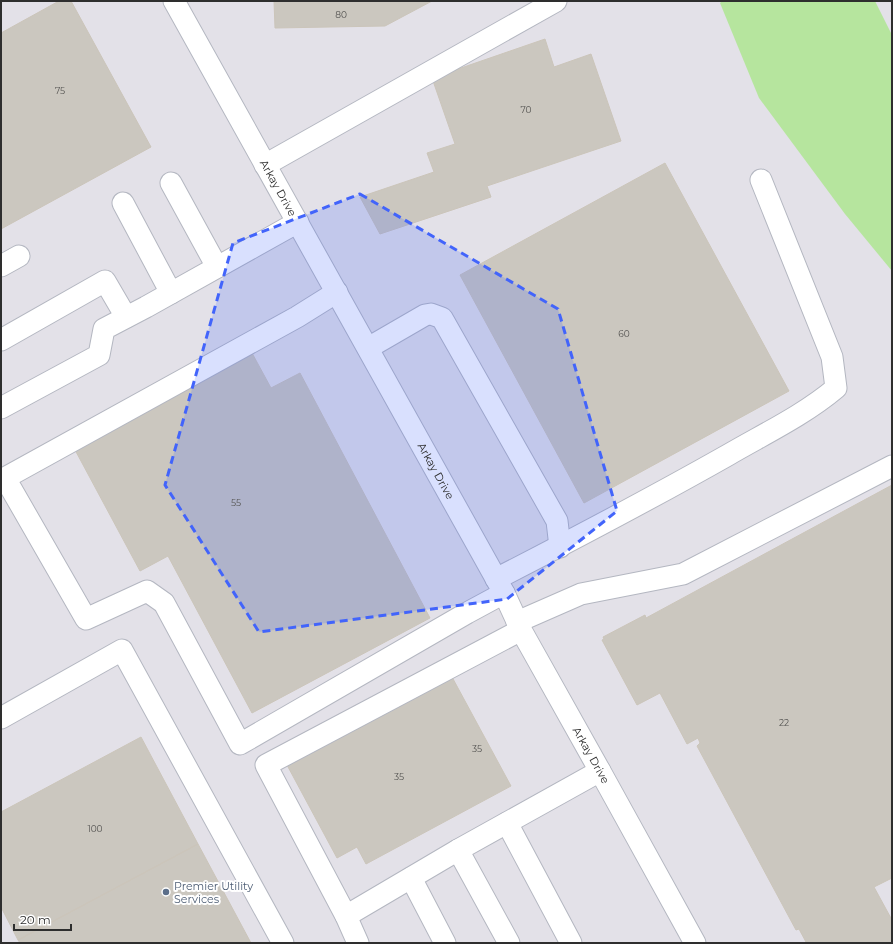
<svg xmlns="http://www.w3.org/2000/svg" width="893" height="944" font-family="Montserrat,sans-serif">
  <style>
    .industrial { fill: #e3e1e8 }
    .green { fill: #b6e59e }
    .building { fill: #cbc7bf; stroke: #cbc5ba }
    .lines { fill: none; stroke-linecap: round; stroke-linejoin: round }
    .minor-casing { stroke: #b4b7c1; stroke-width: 23 }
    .minor { stroke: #fff; stroke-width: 21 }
    .marked { fill: #4264fb; fill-opacity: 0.2; stroke: #4264fb; stroke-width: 3; stroke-dasharray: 8 5; stroke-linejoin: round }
    .service-dot { fill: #5c6f8a; stroke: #fff; stroke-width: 1.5 }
    .labels { text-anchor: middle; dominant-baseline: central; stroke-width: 4; stroke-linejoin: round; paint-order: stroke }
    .number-label { font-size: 9px; fill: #555452 }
    .street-label { font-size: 11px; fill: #2e2e2e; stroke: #fff }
    .service-label { font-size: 11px; fill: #4e5e75; stroke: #fff; text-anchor: start }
  </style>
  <rect width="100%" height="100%" fill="#efe9e1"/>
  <path class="industrial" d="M1 1H892V943H1Z"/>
  <path class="green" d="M722 1H875L892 35V271L845 214 759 98 720 3Z"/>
  <path class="building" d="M59 1H71L151 147 1 229V33Z
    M274 1H432L385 26 275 28Z
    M545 39 554 67 591 54 621 141 487 186 491 197 380 234 360 197 434 172 427 153 455 144 432 78Z
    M665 163 789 391 584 503 460 275Z
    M252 353 271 388 300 373 430 618 252 713 168 556 140 571 74 448Z
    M892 485V878L874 887 892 920V943H803L806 942 799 929 796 930 697 746 700 743 698 738 687 744 660 693 637 705 602 640 604 639 603 637 645 615 646 618Z
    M452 677 511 786 366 864 357 847 337 858 287 765Z
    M141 737 198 844 18 940 1 907V812Z
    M198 844 251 943H20L18 940Z"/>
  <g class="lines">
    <defs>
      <g id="minor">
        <path id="s1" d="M174 1 504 593 521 630 600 771 695 943"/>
        <path d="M265 165 556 1"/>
        <path d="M171 183 217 267"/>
        <path d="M123 203 171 293"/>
        <path d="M1 266 19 256"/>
        <path d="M337 292 297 317 5 478 86 619 147 591 164 603 240 744 467 613 504 593"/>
        <path d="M1 340 105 281 126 317"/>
        <path d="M368 348 425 315 431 314 442 318 557 521 560 547"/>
        <path d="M1 408 99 355 104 329 146 307 298 222"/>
        <path d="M496 579C574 539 652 498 728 455 764 434 804 415 836 388L832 357 761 180"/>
        <path d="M517 622 581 594 683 574 892 466"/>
        <path d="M1 718 122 650 283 943"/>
        <path d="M507 823 571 943"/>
        <path d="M458 850 509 943"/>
        <path d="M411 878 445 943"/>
        <path d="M346 916 458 850 600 771"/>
        <path d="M358 943 346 916 266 765 521 630"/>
      </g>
    </defs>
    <use href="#minor" class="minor-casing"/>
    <use href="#minor" class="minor"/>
  </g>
  <path class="marked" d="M360 194 558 309 617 511 507 599 259 632 165 485 233 243Z"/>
  <circle class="service-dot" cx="166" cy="892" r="4"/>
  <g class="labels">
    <g class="number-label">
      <text x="341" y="14">80</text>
      <text x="60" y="90">75</text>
      <text x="526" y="109">70</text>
      <text x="624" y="333">60</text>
      <text x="236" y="502">55</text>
      <text x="784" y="722">22</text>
      <text x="477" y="748">35</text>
      <text x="399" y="776">35</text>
      <text x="95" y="828">100</text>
    </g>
    <g class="street-label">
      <text stroke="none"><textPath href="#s1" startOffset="214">Arkay Drive</textPath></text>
      <text stroke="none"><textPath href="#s1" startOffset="538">Arkay Drive</textPath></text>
      <text stroke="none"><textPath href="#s1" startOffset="862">Arkay Drive</textPath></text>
    </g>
    <g class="service-label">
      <text x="174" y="886">Premier Utility<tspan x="174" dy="13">Services</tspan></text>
    </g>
  </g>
  <rect width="893" height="944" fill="none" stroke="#2e2e2e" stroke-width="4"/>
  <path d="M14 924v6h57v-6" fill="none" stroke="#2e2e2e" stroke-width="2"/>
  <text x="20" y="924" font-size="12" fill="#2e2e2e" stroke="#ffffff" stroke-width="3" paint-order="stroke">20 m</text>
</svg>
